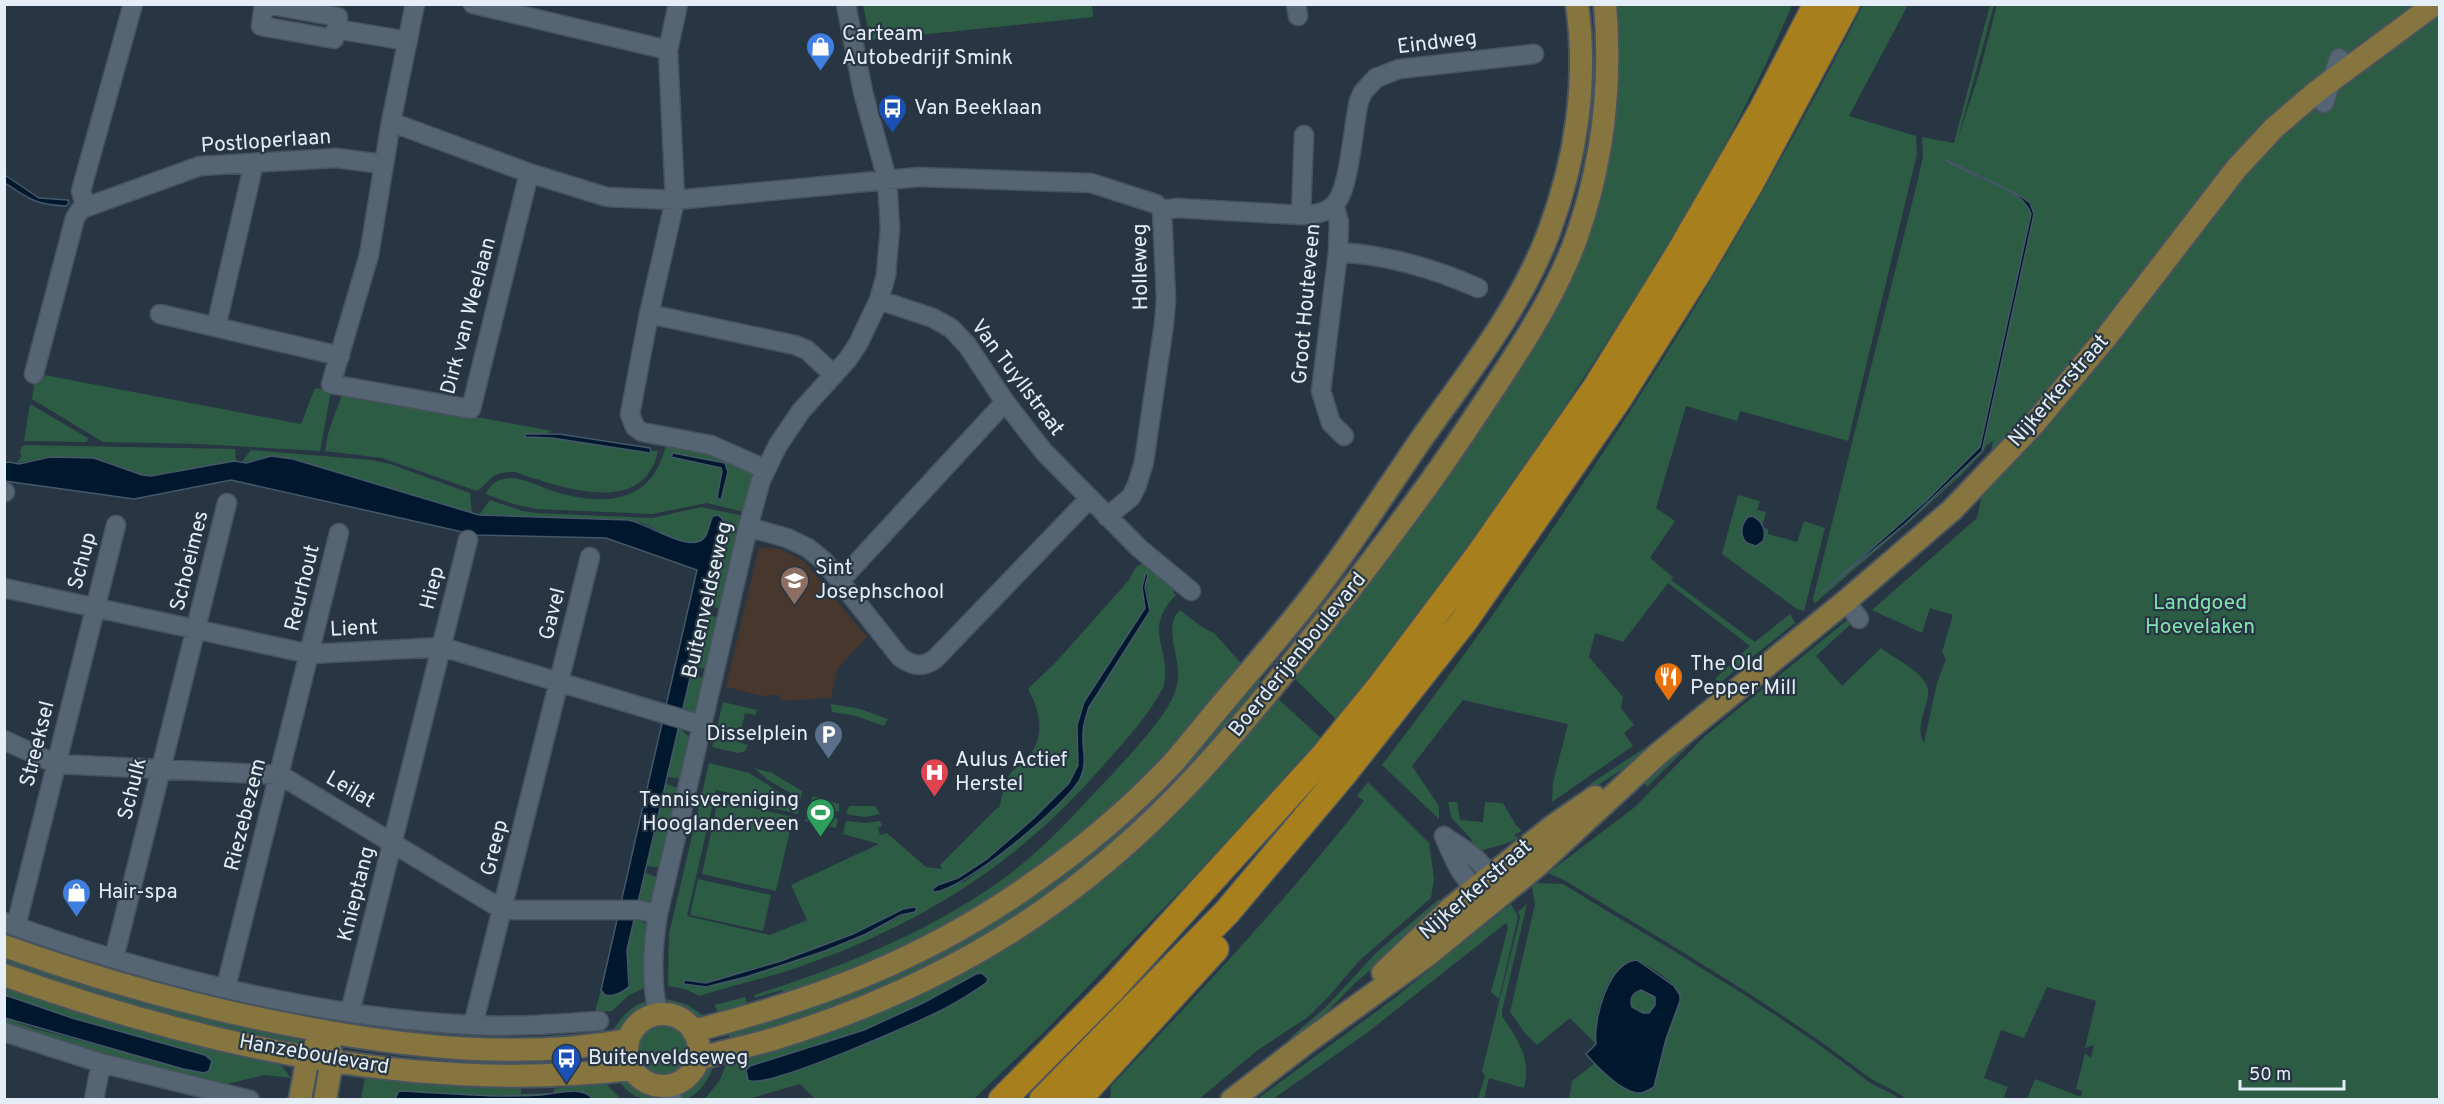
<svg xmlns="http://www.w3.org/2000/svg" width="2444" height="1104" font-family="Overpass,sans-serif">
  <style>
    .education { fill: #48372d }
    .green { fill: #2d5c44; fill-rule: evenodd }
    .water { fill: #00182d; stroke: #455869; stroke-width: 1.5; fill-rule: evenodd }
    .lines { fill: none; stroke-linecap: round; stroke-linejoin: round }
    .minor-casing { stroke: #47535e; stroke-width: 21 }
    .major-casing { stroke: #47535e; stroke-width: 26 }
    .highway-casing { stroke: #47535e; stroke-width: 30 }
    .minor { stroke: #556573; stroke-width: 18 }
    .major { stroke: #86753f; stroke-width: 22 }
    .highway { stroke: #a77f1c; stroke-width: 27 }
    .labels { text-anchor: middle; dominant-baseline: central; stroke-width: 4.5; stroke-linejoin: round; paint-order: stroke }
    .poi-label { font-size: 21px; fill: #e5eef6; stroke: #273642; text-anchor: start }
    .street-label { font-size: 21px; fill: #e5eef6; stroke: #273642 }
    .park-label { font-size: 21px; fill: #82e2b0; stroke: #273642 }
  </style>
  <rect width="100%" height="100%" fill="#273642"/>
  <path class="education" d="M759 547 781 549 804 561 867 637 838 668 831 698 781 701 780 695 762 696 726 687Z"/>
  <path class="green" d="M863 5H1092L1093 17 870 40Z
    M1616 5H1792C1745 118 1682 224 1616 327 1530 463 1439 596 1337 720L1289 673 1549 304 1615 83 1619 60Z
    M1863 5H1908L1849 116 1916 136 1917 154 1848 441 1740 411 1737 421 1686 406 1656 508 1675 521 1650 558 1673 577 1671 580 1755 642 1790 614 1795 623 1721 682 1715 679 1750 646 1668 583 1623 642 1595 633 1589 657 1623 697 1621 708 1634 725 1624 733 1633 746 1552 802 1553 782 1568 724 1463 700 1412 766 1439 806V819L1382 765C1564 527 1727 272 1863 5Z
    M1990 5H1994L1958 138 1979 74 1997 5H2439V1099H2027L2035 1079 2081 1097 2082 1091 2076 1089 2085 1053 2091 1058 2094 1045 2085 1048 2096 1001 2047 987 2024 1038 2001 1030 1984 1078 2008 1087 2003 1099H1906C1894 1089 1880 1085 1867 1076 1772 1003 1667 943 1564 880L1548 873 1635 807 1705 736 1851 617 1855 620 1816 656 1842 686 1881 648C1895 659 1918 669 1926 684 1935 699 1912 723 1924 743L1937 683 1946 659 1942 652 1953 615 1930 608 1922 633 1872 610 1977 518 1993 441 1986 446 1983 452 1961 475 1914 518 1814 604 1813 599 1918 179 1923 157 1922 137 1954 143ZM1944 159 1985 178 2030 203 2034 214 1983 447 1946 487 1905 524 1820 594 1926 501 1979 449 1982 443 2031 214C2024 187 1965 175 1944 159Z
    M39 374 301 424 315 388 331 391 320 451 199 444 103 442 32 399 35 379Z
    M343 392 552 431 543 435 526 434 525 437 552 438 649 453 651 451H658C644 519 557 486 515 472 489 472 493 480 477 491L382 458 325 451 329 430Z
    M30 404 88 438 87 442 24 441Z
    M667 440 701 447 753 472 755 479 744 512 707 503 652 514 537 509 513 504 486 494C490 483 500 478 512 478 526 479 542 488 556 492 609 508 656 501 667 440ZM687 455 725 463 728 472 721 500H717L723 470 721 468 671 457Z
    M24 445 235 449 236 461 151 476 142 475 105 461 81 457H50L17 463 22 455 20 454 21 447Z
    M251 450 371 460 390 464 470 493 472 513 293 459 279 457 261 458 241 463Z
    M1738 495 1760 501 1757 510 1766 512 1762 528 1758 519 1743 523 1742 535 1760 544 1765 538 1764 528 1768 529V534L1797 542 1804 521 1825 528 1804 611 1797 609 1722 554Z
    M490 500 523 511 536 513 653 518 701 507 744 516 722 608 707 607 725 531 711 519C709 524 708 533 705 537 692 555 661 531 647 525 641 522 634 521 628 520L479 515Z
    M1143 563 1176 588 1173 592 1176 595C1140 632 1174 649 1163 688 1145 721 1117 750 1092 778 1009 870 913 928 796 968 764 979 731 985 699 996L685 989 668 986 669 934 709 763 749 773 799 805 798 814 756 804V799L716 790 687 916 770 935 807 920 791 885 879 844 843 834 846 821 866 823 880 821 882 826 878 828 880 835 887 833 926 867 942 869 940 865 997 808H999C1002 798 1004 785 1009 776 1011 770 1021 765 1026 760 1046 738 1041 712 1028 689L1057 661 1129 580 1136 567ZM1143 579 1146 582 1150 611 1089 707 1082 735 1085 756 1080 779 1033 827 992 862 964 882 947 883 958 878 987 859 1034 818 1069 783 1076 773 1079 754 1077 725 1084 702 1145 608ZM903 909 908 913 866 934 706 987 683 984 685 980 706 983 781 961 853 934Z
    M1180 610 1202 627 1215 634 1247 670 1126 804 941 937 785 997 782 990 755 998 754 995C839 968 923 935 996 884 1035 857 1068 822 1099 788 1121 765 1153 731 1169 705 1174 696 1178 685 1178 675 1179 654 1163 626 1180 610Z
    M705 613 720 619 708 669 693 667Z
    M1842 613 1847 615 1707 728 1647 787 1645 783 1658 768Z
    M691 674 706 679 699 711 695 715 682 713Z
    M1254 675 1267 687 1215 751 1035 911 839 1013 730 1039 726 1027 1027 892Z
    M1276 697 1321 738 1320 740 1189 882 1045 1031 974 1099H815L800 1084 748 1099 704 1100 720 1080 727 1063 1005 939ZM964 980 986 983 942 1010 903 1029 785 1073 755 1082 748 1080 750 1066 864 1030 923 1003Z
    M723 702 757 710 755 715 745 713 738 742 748 745 745 751 738 753 712 747Z
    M831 704 860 709 888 719 884 726 856 716 832 712Z
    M1701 704 1703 708 1645 754 1555 814 1593 782 1657 740Z
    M679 727 689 737 692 738 683 779 667 777Z
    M754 768 772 773 802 791 801 799 768 780Z
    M1368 782 1429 843 1434 879 1431 898 1359 961 1329 996 1308 1017 1258 1050 1199 1099H1110L1111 1086C1198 994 1286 901 1364 801L1357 796Z
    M666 784 681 789 673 823 657 822Z
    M813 796 839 804V812L810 803Z
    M718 800 793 817 776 891 702 874Z
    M1448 802H1457L1460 820 1483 822 1485 802 1503 803 1516 825 1522 831 1514 835 1518 838C1505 846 1491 846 1477 853L1468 846 1472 840 1451 817Z
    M849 806H875L880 814 864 817 846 814Z
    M808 810 838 819 836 828 805 821Z
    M656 828 670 834 662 868 647 866Z
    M645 873 660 878 653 902 638 905Z
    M698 879 771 895 763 931 690 915Z
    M1537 883 1563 884C1665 947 1770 1005 1865 1079 1876 1088 1889 1090 1900 1099H1569L1572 1081 1594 1064 1632 1092 1666 1039 1680 1001C1678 981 1653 969 1637 960 1632 961 1626 962 1623 965 1603 980 1593 1020 1596 1044L1570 1018 1537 1045 1525 1033 1510 1012 1535 904 1532 887Z
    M1439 899 1446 908 1355 983 1323 1016 1287 1045 1292 1036 1326 1007 1377 952Z
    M1511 904 1518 917 1499 999 1491 992 1508 928 1506 923 1368 1032 1273 1099H1257L1392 1000Z
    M1527 904 1502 1011V1016C1517 1039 1532 1058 1524 1088L1489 1078 1484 1099H1478L1485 1076 1482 1071 1520 917 1518 912Z
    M635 918 648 925 647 987 629 995 612 1011 595 1012 601 990 602 993 630 985 627 950Z
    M4 931 359 1019 362 1024 360 1033 317 1026 5 943Z
    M4 950 303 1038 304 1043 299 1049 5 972Z
    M5 980 271 1060 282 1066 291 1078 264 1075 219 1086 5 1028V1018L32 1028 203 1073 212 1061 205 1055 72 1018 5 995Z
    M1631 1002a12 12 0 1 1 24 0a12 12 0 1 1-24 0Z
    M745 997 749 1009 720 1015 714 1005Z
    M663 998 688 1005 707 1018 692 1020 669 1007Z
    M647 1001C643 1019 625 1031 610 1039 615 1023 629 1006 647 1001Z
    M635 1050a28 28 0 1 1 56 0a28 28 0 1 1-56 0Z
    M717 1058C711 1075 700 1099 679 1100 682 1082 703 1067 717 1058Z
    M366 1071 521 1085V1094L554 1093V1089L602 1080 621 1099H593C586 1089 571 1092 559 1094 506 1101 450 1095 396 1095L395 1099 361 1100Z
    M630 1077 663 1099C640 1100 631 1098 617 1078Z"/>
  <path class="water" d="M1944 159 2020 196 2030 203 2034 214 1982 451 1905 524 1820 594 1926 501 1980 447 2031 214C2024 187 1965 175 1944 159Z
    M5 175 39 198 68 200 69 203 66 206C36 205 29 199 5 183Z
    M525 434H559L650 448 651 451 650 453 552 438 525 437Z
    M673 453 725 463 728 472 721 500 717 498 722 471 721 468 671 457Z
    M50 457 94 458 142 475 151 476 234 461 246 463 271 456 293 459 479 515 628 520C648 523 690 554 704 538 709 532 709 523 713 516L718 515C728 521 725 531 722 540L627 950 629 987C621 992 615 997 605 995L601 990 697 570 606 538 476 535 231 480 134 499 5 481 4 463 9 462 19 464Z
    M1752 516C1762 520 1767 531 1763 541L1756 546 1747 543C1739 536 1741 524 1748 517Z
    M1146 572 1148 575 1145 587 1150 611 1089 707C1086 716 1083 724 1083 734 1082 750 1088 763 1080 779 1066 805 961 893 933 892V889L938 885 958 878 987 859 1034 818 1069 783 1078 765 1077 725 1084 702 1145 608 1142 587Z
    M914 907 917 909 915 912 901 915 866 934 825 951 746 977 706 987 683 984 685 980 706 983 781 961 853 934 903 909Z
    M1637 960 1674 986 1680 995V1001L1666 1039 1654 1087C1650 1089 1645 1092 1641 1093 1623 1094 1597 1067 1586 1054L1596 1044C1593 1020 1608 962 1637 960ZM1641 990 1655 997V1005L1649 1013H1643L1632 1007C1629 998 1632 993 1641 990Z
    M982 973 988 979 986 983C972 993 957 1002 942 1010 918 1022 764 1091 748 1080L746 1070 750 1066 864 1030 923 1003 976 974Z
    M5 995 72 1018 205 1055 212 1061 209 1071 204 1073 183 1069 5 1018Z
    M399 1091C446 1093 493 1098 540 1095 555 1094 583 1085 593 1099H395Z"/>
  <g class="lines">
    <defs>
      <path id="minor" d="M264 4 261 26 334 39 338 17 266 4
        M415 4 391 122 529 173 607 197 675 200 919 177 1091 183 1156 204 1162 210 1166 299 1164 324 1144 462 1137 485 1131 497 1107 517
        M473 4 668 50
        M678 4 668 50 675 200 649 314 630 414 635 427 642 432 711 445 765 469
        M1296 4 1298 16
        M336 29 408 41
        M2324 103 2339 58
        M391 122 369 255 331 384 471 409 529 173
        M1334 205 1339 222 1338 252 1321 391 1331 423 1344 436
        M86 207 81 191 133 4
        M1162 210 1177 208 1301 215C1312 215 1326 214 1335 204 1350 188 1353 125 1359 101L1363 92 1376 78 1399 69 1534 54
        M1301 215 1304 135
        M1338 252C1388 255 1433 268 1478 288
        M879 300 933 318 951 328 967 345 1005 402 1044 452 1139 548 1191 591
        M160 314 340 356
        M649 314 795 345 807 350 834 375
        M216 327 254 163
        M34 374 75 218 81 209 200 166 336 158 383 164
        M4 492H5
        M748 527 787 538 808 548 824 561 900 657C913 666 922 668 935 659L1090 498
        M840 581 1005 402
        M4 588 310 654 442 647 702 725
        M1846 601 1859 619
        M4 740 56 764 280 775 503 910H639L658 914
        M1444 836C1464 850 1488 862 1494 887
        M1444 836C1454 859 1462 883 1486 894
        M4 922C148 975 320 1018 473 1025 515 1027 557 1024 599 1021
        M16 926 116 525
        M114 958 227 503
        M226 987 339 533
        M350 1012 468 540
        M658 1014C651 981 652 948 658 914L748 527 761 480 778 445 801 411 848 359 858 344 879 300 886 275 890 228 887 179 863 92 846 4
        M473 1025 590 557
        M4 1032 101 1063 250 1100
        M670 1085 672 1100
        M94 1100 101 1063"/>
      <path id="major" d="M4 946C105 982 207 1010 312 1029 415 1048 524 1059 628 1040
        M1383 973 1451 908 1553 826 1595 797
        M4 975C204 1046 419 1094 632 1069
        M627 1050a36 36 0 1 1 72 0a36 36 0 1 1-72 0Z
        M693 1031C818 999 924 960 1030 885 1082 849 1130 809 1173 763 1192 741 1210 718 1229 696 1260 659 1292 623 1321 584 1356 538 1387 489 1420 441 1467 374 1520 309 1549 232 1576 160 1588 81 1577 4
        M698 1059C724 1051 751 1046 777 1038 870 1009 958 969 1038 914 1142 842 1213 762 1291 664 1340 604 1386 543 1431 481 1456 446 1479 411 1502 376 1530 333 1558 288 1576 239 1603 163 1612 85 1605 4
        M300 1100 308 1056 316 1045
        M325 1100 332 1060 329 1045
        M1232 1100 1307 1042 1429 954 1538 865 1658 754 1846 601 1952 510 2034 424 2108 335 2236 169 2274 128 2316 92 2435 4"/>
      <path id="highway" d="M1002 1100 1113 988 1324 756 1381 686 1480 554 1596 388 1679 254 1764 107 1817 4
        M1043 1100 1227 912 1344 773 1464 621 1618 399 1701 267 1749 185 1846 4
        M1077 1100 1215 949"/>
    </defs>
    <use href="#minor" class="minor-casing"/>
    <use href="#major" class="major-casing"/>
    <use href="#highway" class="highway-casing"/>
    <use href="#minor" class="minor"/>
    <use href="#major" class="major"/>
    <use href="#highway" class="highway"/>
  </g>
  <defs>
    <symbol id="shop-pin" viewBox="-11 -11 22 30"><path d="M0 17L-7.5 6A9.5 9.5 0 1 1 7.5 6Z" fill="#3f7fe0" stroke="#273642"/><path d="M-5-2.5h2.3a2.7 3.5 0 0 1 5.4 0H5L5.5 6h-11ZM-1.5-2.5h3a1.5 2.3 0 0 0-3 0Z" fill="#fff"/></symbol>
    <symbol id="bus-pin" viewBox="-11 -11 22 30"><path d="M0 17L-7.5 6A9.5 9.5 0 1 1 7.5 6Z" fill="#1a4fb4" stroke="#273642"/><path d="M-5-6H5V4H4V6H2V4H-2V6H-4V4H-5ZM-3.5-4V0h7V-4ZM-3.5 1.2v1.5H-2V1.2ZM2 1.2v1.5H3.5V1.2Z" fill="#fff"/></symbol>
    <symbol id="school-pin" viewBox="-11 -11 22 30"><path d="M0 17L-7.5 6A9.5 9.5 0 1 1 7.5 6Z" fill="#8d6e63" stroke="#273642"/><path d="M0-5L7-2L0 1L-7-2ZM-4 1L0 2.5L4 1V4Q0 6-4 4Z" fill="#fff"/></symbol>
    <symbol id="restaurant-pin" viewBox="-11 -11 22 30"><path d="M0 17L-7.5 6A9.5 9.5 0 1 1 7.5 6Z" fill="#e8710a" stroke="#273642"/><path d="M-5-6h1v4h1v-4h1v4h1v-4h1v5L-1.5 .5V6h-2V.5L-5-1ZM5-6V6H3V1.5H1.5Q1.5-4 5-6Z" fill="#fff"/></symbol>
    <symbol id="parking-pin" viewBox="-11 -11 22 30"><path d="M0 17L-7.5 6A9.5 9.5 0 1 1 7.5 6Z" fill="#5c6f8a" stroke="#273642"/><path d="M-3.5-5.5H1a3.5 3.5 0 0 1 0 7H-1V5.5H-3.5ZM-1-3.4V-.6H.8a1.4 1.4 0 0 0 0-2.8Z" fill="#fff"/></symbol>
    <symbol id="hospital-pin" viewBox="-11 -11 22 30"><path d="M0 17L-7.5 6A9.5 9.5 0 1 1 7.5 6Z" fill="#e0444e" stroke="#273642"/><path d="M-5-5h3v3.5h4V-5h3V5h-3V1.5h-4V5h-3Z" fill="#fff"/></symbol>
    <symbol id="stadium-pin" viewBox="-11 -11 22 30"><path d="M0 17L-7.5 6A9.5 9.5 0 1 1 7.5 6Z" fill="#2e9e5b" stroke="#273642"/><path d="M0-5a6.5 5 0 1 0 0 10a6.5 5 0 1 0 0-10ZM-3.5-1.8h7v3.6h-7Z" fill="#fff"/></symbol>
  </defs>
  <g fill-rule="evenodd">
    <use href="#shop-pin" x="804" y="30" width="33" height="45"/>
    <use href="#bus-pin" x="876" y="92" width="33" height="45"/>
    <use href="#school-pin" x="778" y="564" width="33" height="45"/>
    <use href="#restaurant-pin" x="1652" y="660" width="33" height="45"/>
    <use href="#parking-pin" x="812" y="718" width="33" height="45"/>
    <use href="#hospital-pin" x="918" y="756" width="33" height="45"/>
    <use href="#stadium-pin" x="804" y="796" width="33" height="45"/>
    <use href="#shop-pin" x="60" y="876" width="33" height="45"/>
    <use href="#bus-pin" x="550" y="1042" width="33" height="45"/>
  </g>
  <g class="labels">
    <g class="poi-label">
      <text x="842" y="34">Carteam<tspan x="842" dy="24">Autobedrijf Smink</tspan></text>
      <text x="914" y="108">Van Beeklaan</text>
      <text x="815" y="568">Sint<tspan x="815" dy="24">Josephschool</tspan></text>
      <text x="1690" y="664">The Old<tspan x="1690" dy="24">Pepper Mill</tspan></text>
      <text x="808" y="734" text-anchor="end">Disselplein</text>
      <text x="955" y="760">Aulus Actief<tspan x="955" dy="24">Herstel</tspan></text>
      <text x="799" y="800" text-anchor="end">Tennisvereniging<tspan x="799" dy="24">Hooglanderveen</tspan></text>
      <text x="98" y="892">Hair-spa</text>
      <text x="588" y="1058">Buitenveldseweg</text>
    </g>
    <g class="street-label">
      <text transform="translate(1437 43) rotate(-7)">Eindweg</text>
      <text transform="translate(266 142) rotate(-4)">Postloperlaan</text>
      <text transform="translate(1141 267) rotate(-91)">Holleweg</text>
      <text transform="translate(1307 304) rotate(-85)">Groot Houteveen</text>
      <text transform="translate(469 316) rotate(-75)">Dirk van Weelaan</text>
      <text transform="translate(1017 378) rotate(53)">Van Tuyllstraat</text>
      <text transform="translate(2059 391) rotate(-49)">Nijkerkerstraat</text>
      <text transform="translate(83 561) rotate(-75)">Schup</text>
      <text transform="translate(190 561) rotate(-76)">Schoeimes</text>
      <text transform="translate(303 588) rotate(-76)">Reurhout</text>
      <text transform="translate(433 588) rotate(-76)">Hiep</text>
      <text transform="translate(708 600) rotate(-77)">Buitenveldseweg</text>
      <text transform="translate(553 614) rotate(-76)">Gavel</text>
      <text transform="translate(354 629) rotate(-3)">Lient</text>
      <text transform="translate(1298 655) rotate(-51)">Boerderijenboulevard</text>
      <text transform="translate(38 744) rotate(-76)">Streeksel</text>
      <text transform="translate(133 789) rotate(-76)">Schulk</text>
      <text transform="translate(350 790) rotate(30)">Leilat</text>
      <text transform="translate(246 815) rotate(-76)">Riezebezem</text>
      <text transform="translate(495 848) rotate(-76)">Greep</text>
      <text transform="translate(1476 890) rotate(-41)">Nijkerkerstraat</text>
      <text transform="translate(357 894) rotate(-76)">Knieptang</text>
      <text transform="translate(314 1055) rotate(10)">Hanzeboulevard</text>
    </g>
    <g class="park-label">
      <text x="2200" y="603">Landgoed<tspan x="2200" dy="24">Hoevelaken</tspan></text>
    </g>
  </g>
  <rect width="2444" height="1104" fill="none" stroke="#e5eef6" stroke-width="12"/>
  <path d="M2240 1080v9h104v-9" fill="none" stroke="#e5eef6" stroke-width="3"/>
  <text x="2249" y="1080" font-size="18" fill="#e5eef6" stroke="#273642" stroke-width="4.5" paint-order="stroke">50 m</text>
</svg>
